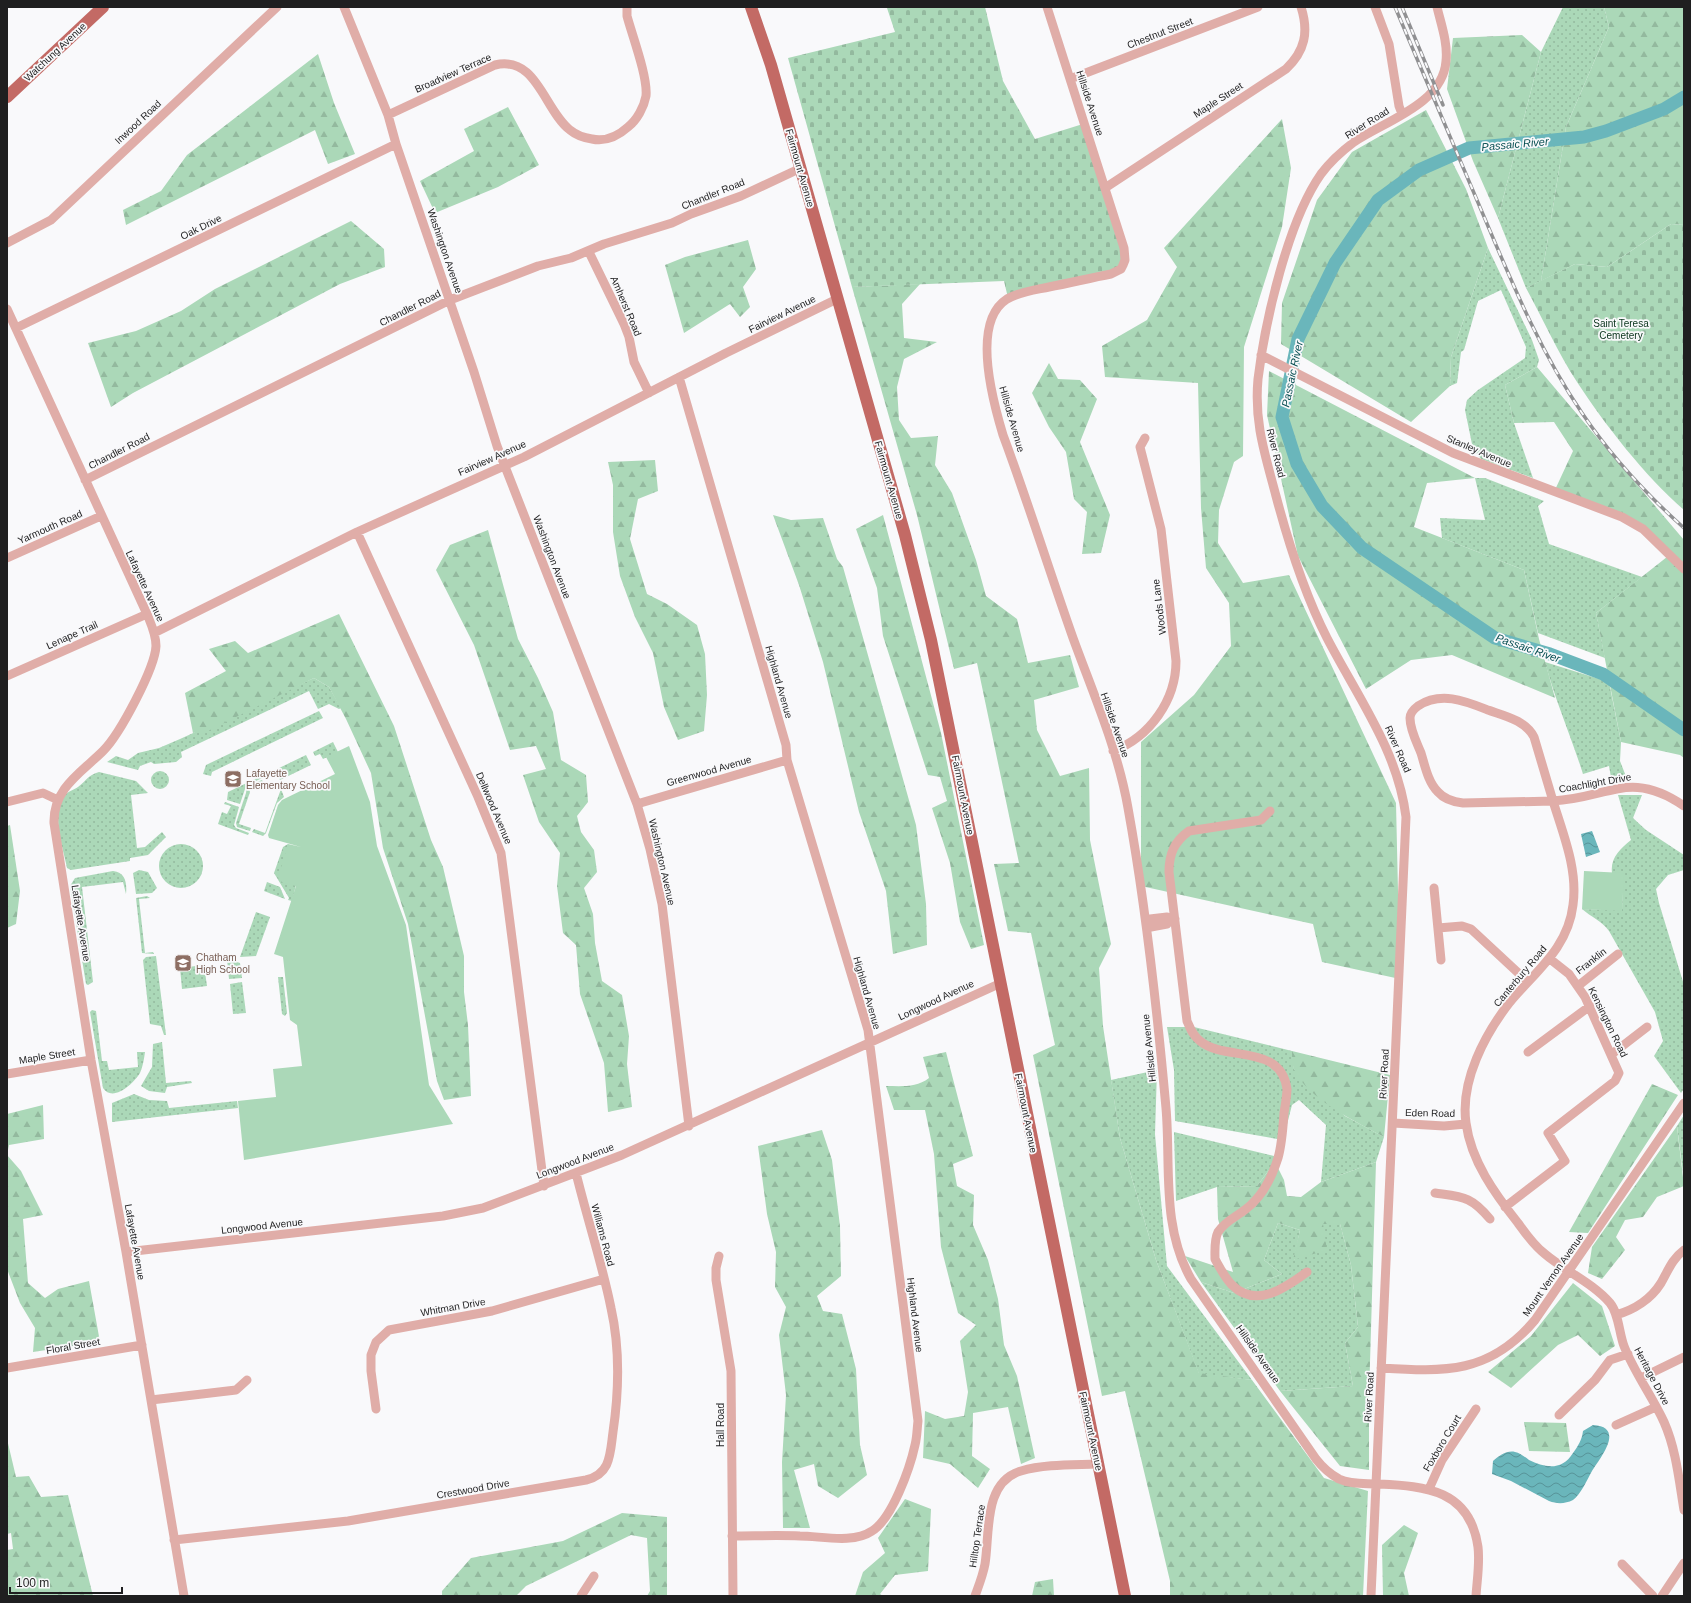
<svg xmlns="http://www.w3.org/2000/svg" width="1691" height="1603" font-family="Helvetica,sans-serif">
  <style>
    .grass { fill: url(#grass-dots) }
    .forest { fill: url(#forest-firs) }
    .cemetery { fill: url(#cemetery-stones) }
    .park { fill: #abd8b8 }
    .water { fill: url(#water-waves) }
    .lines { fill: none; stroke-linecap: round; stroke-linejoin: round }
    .river { stroke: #6ab6bb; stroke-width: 13 }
    .minor { stroke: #e0ada8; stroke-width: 9 }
    .major { stroke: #c36a65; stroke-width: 12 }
    .rail-casing { stroke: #909092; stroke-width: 3.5 }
    .rail { stroke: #f9f9fb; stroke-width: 2; stroke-dasharray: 6; stroke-linecap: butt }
    .labels { text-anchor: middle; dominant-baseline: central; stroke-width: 3.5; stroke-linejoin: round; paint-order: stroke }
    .street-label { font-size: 10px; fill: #1f1f20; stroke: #f9f9fb }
    .park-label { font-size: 10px; fill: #09331b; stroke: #f9f9fb }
    .education-label { font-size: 10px; fill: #785e54; stroke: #f9f9fb; text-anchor: start }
    .water-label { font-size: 11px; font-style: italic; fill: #074e52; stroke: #f9f9fb }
  </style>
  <defs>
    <pattern id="grass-dots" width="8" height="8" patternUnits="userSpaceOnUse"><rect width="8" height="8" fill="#abd8b8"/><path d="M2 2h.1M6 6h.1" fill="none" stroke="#93b99e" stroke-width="1.8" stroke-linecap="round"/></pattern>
    <pattern id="forest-firs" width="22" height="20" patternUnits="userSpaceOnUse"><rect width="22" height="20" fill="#abd8b8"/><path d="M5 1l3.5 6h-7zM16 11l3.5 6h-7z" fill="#93b99e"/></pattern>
    <pattern id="cemetery-stones" width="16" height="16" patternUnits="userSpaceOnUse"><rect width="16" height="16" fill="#abd8b8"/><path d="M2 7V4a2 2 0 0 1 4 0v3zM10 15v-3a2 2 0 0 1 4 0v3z" fill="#93b99e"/></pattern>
    <pattern id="water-waves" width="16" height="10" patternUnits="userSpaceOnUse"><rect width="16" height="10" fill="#6ab6bb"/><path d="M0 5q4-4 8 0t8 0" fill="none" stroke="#579398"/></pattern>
  </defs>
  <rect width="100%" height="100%" fill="#f9f9fb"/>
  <path class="grass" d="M1563 7H1604L1609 27 1566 127 1541 281 1526 288 1498 218 1541 52Z
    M1488 248 1532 340 1539 360 1537 367 1505 385 1514 423 1533 478 1481 459 1473 449 1465 410 1467 400 1478 390 1525 358 1526 347 1501 290 1478 301 1464 350 1461 352 1457 383 1450 386 1451 357Z
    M1475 478H1485L1544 501 1538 506 1549 544 1642 577 1596 613 1605 658 1538 633 1524 570 1442 538 1440 518 1485 520Z
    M1545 662 1609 682 1621 742 1620 761 1627 779 1612 783 1609 766 1583 774C1571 736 1555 700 1545 662Z
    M314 678 329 687 341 708 339 709 329 704 318 709 309 691 181 752 182 757 176 762 154 764 151 762 140 766 138 770 107 762 116 756 128 760 138 753 159 748 180 739Z
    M319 711 323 718 212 772 211 776 203 774 206 765Z
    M333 742 338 752 323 759 320 754 315 756 313 752Z
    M306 755 311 765 280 780 275 770Z
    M151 780a9 9 0 1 1 18 0a9 9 0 1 1-18 0Z
    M99 772 136 781 148 793 131 795 137 848 145 847 162 832 166 837 148 855 130 858V861L71 870 67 868C63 847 49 811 67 793 70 791 75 789 78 787 87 780 88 775 99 772Z
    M261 776 262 778 246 786 240 804 227 800 228 792Z
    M262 780 263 782 249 789 250 792 239 824 251 828 250 831 237 827 236 823 246 793 247 786Z
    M281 789 284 797 277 803 266 833 263 836 252 832 254 829 265 833Z
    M1618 795H1642L1633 818 1646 830 1684 855V870L1668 875 1656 889 1659 903 1684 985V1089L1681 1093 1654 1056 1663 1041 1655 1012 1609 931C1602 921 1591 917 1582 909L1622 910 1623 873H1612C1610 858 1620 849 1631 840Z
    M225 802 239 807 234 825 236 828 249 833 248 835 218 824 222 812 227 814 231 806 224 804Z
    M288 844 296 885 292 901 288 900 289 898 274 873 283 847Z
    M159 866a22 22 0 1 1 44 0a22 22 0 1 1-44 0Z
    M139 870 148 872 157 888 152 893 136 894 133 873Z
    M113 871C126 872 127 884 126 894L123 882 82 887 93 982 88 985 86 984 70 886 75 878Z
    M267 882 280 887 285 899 264 891Z
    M147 896 150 898 139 899 145 953 153 952 154 954 142 953 136 898Z
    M256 912 270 917 256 956 240 957Z
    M156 956 166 1035H164L161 1026 150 1024 143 960 146 957Z
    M227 959 240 963 242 978 229 979Z
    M204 965 207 986 182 989 180 968Z
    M278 977H283L287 1013 285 1016 282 1014Z
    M242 982 246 1013 233 1014 230 984Z
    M92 1010 96 1011 102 1061H107L109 1070 138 1067 137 1052H145C144 1059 143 1066 140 1073 134 1083 113 1103 103 1088L90 1012Z
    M1167 1027H1194L1292 1051 1294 1069 1345 1116 1384 1137 1376 1162 1321 1182 1326 1125 1299 1100 1292 1105 1283 1140 1175 1121 1174 1070Z
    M162 1042 166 1083 191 1081 192 1083 167 1087 165 1093 149 1091 141 1086 152 1067 153 1044Z
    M1157 1070 1155 1134 1167 1266 1252 1380 1199 1374 1156 1260 1120 1138 1111 1080Z
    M134 1094 149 1100 167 1101 169 1108 237 1101 238 1108 112 1122V1103Z
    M1684 1115V1181L1677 1126Z
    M1174 1132 1274 1156 1275 1162 1257 1186 1217 1187 1176 1201Z
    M1278 1223 1300 1230 1294 1260 1323 1224H1340L1351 1265 1358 1327 1345 1343 1353 1386 1280 1391 1201 1282 1234 1293 1282 1274 1264 1260Z"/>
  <path class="forest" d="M1604 7H1684V225L1671 224 1607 267 1575 264 1541 281 1566 127 1609 27Z
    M1522 35 1541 52 1498 218 1473 161 1447 89 1453 38Z
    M318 54 334 103 355 154 328 164 315 130 126 225 123 210 161 191 187 155Z
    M508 107 539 165 498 187 435 213 420 181 474 151 464 129Z
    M1426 110 1466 189 1488 248 1451 357 1450 386 1411 422 1281 344 1282 303 1317 200 1352 152Z
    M1282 119 1291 168 1282 227 1244 347 1243 456 1234 462 1219 510 1218 543 1243 583 1289 575 1396 803 1400 979 1322 962 1313 924 1141 886V742L1194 695 1231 646 1229 603 1206 568 1201 508 1198 383 1105 377 1102 346 1147 320 1177 267 1164 248Z
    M351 221 384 249 385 267 340 284 133 393 111 407 88 343 136 331 181 311 215 289Z
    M748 240 756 269 743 287 750 307 740 317 730 304 684 333 665 265 685 257Z
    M920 284 902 304 904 338 937 342 904 359 897 387 899 420 911 438 938 436 935 465 952 493 976 560 986 596 1017 619 1028 663 1070 655 1079 687 1034 700 1037 730 1060 776 1089 768 1090 840 1111 944 1099 968 1103 1026 1120 1138 1156 1260 1199 1373 1252 1380 1324 1478 1368 1491 1363 1596H1170V1581L1125 1391 1102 1396 1033 1055 1055 1045 1031 933 1008 931 994 864 1019 863 977 663 954 669 917 515 852 287Z
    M1049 363 1058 379 1080 380 1097 399 1080 442 1110 515 1101 553 1082 554 1087 512 1074 499 1066 452 1049 427 1032 393Z
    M1537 367 1684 540V758L1680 755 1621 742 1596 613 1672 553 1633 520 1554 492 1573 451 1554 422 1514 423 1505 385Z
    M1269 371 1475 478 1427 483 1414 527 1524 570 1539 639 1555 698 1452 655 1411 660 1366 689 1298 556 1267 415Z
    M655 460 658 491 638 499 630 539 647 594 667 604 697 625 705 654 707 695 704 731 678 740 664 707 653 653 635 617 620 576 613 532V485L608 462Z
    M773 515 791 520 823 518 837 559 843 567 916 825 926 904 927 945 893 954 886 891 859 812 823 662 799 585Z
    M883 515 941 733 984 945 971 949 960 922 950 863 932 808 947 801 940 777 928 775 883 636 877 588 856 529Z
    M488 530 518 639 538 678 553 712 561 760 586 775 588 802 577 816 581 832 594 850 597 872 584 888 593 914 595 943 602 981 622 995 629 1036 627 1064 632 1107 608 1112 604 1063 580 994 576 945 563 933 557 886 560 853 539 822 523 775 546 769 536 746 510 750 474 645 436 570 450 545Z
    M339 614 394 726 431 840 443 867 464 956V992L468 1025 471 1096 444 1100 437 1081 408 924 383 848 371 773 346 719 329 687 314 678 210 730 193 733 185 693 226 671 209 649 235 641 248 653Z
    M10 825 20 891 16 924 7 928V826Z
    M1292 1051 1390 1075 1384 1137C1358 1123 1306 1098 1294 1069 1292 1064 1292 1057 1292 1051Z
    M946 1052 973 1156 953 1164 957 1186 974 1195 973 1225 988 1260 998 1299 1004 1345 1017 1376 1035 1458 1021 1464 1008 1407 973 1413 972 1456 990 1469 978 1488 950 1464 923 1458 925 1411 945 1419 964 1416 968 1392 960 1341 976 1325 958 1313 941 1247 934 1154 925 1110H894L886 1086C901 1086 916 1088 929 1078L923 1057Z
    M1652 1084 1678 1095 1588 1233 1569 1232Z
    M43 1105 44 1139 9 1145 7 1155 21 1171 43 1215 23 1219 28 1283 45 1298 58 1289 89 1281 100 1342 33 1352 35 1328 20 1303 7 1269V1114Z
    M1677 1126 1684 1186 1657 1197 1643 1217 1625 1220 1616 1237 1625 1250 1602 1279 1588 1273 1592 1247Z
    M822 1130 832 1160 840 1226 841 1276 817 1296 823 1311 842 1314 856 1369 860 1445 867 1475 838 1498 818 1486 814 1464 794 1470 810 1528H783L782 1462 786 1395 779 1335 786 1307 775 1287 776 1252 767 1214 758 1146Z
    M1275 1162 1284 1180 1287 1196 1301 1197 1321 1182 1376 1162 1369 1396V1470L1340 1466 1280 1391 1353 1386 1345 1343 1358 1327 1351 1265 1340 1224H1323L1327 1250 1293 1260 1300 1230 1278 1223 1264 1260 1282 1274 1234 1293 1201 1282 1185 1256 1233 1272 1218 1219 1217 1187 1257 1186Z
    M1573 1283 1602 1306 1615 1346 1600 1356 1578 1335 1558 1345 1511 1388 1488 1372 1531 1336Z
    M1524 1422 1566 1423 1570 1452 1529 1451Z
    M7 1439 16 1477 29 1476 41 1497 68 1495 93 1596H7V1550L13 1549 11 1533 7 1534Z
    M905 1499 931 1509 928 1571 895 1575 880 1594 883 1596H855L863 1572 885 1553 878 1538Z
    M622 1513 667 1517V1596H647L650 1591 647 1538 631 1535 526 1586 516 1596H442V1591L471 1558 563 1541Z
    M1404 1525 1418 1533 1404 1573 1409 1596H1383L1382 1545Z
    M1053 1579 1054 1596H1032L1035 1582Z"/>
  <path class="cemetery" d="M889 7H985L1003 81 1035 139 1086 123 1126 253 1115 272 1008 298 1004 281 852 287 788 58 895 32 887 8Z
    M1671 224 1684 225V510C1644 475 1606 426 1577 382 1558 353 1543 319 1526 288L1575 264 1607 267Z"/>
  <path class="park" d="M349 746 370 802 377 846 406 925 429 1085 453 1124 244 1160 238 1101 276 1097 273 1069 302 1066 297 1025 290 1020 283 957 274 954 296 886 283 883 278 878 288 844 301 847 269 838 268 835 278 805 282 800 335 774 326 757Z
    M1584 871 1624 873 1622 911 1582 909Z"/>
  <path class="water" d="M1592 831 1600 852 1586 857 1581 834Z
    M1593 1425C1626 1427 1600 1458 1592 1471 1587 1480 1581 1494 1573 1500 1565 1504 1557 1504 1549 1501L1511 1481 1492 1474 1493 1461C1499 1456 1507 1450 1515 1452 1520 1453 1525 1457 1529 1460 1545 1468 1562 1471 1573 1453 1578 1446 1582 1440 1583 1431Z"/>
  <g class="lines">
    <path class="river" d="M1684 97 1664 109 1606 131 1584 137 1469 148 1419 170 1378 200 1335 263 1298 339 1282 417 1297 464 1322 506 1362 548 1495 638 1550 654 1603 674 1684 730"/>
    <path class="minor" d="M344 7 388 115 396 144 474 372 497 446 637 804 650 849 662 904 689 1126
      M1047 7 1124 248 1125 260 1123 265 1121 269 1111 274C1090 278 1070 283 1049 287 1035 290 1019 292 1007 299 971 322 993 402 1003 435 1028 502 1049 570 1073 638 1093 693 1118 750 1128 808 1146 907 1157 1008 1166 1108 1171 1165 1161 1226 1191 1279L1316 1459C1323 1468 1330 1474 1339 1479 1352 1485 1365 1483 1379 1484 1426 1486 1470 1490 1478 1547 1480 1563 1477 1580 1476 1596
      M1375 7 1389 44 1399 106 1402 114
      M1070 79 1258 7
      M388 115 495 65C537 55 544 110 570 130 576 135 585 138 592 139 606 142 618 136 628 127 637 120 644 107 646 96 648 77 632 35 627 16V7
      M1105 188 1286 69C1305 51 1309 32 1301 7
      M7 243 51 220 277 7
      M589 252 624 324 629 337 634 362 649 393
      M7 309 147 614C151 624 156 634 156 646 155 668 120 734 103 751 82 772 53 788 54 823L91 1060 126 1252 184 1596
      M16 328 396 144
      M1261 355 1453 453 1622 517 1643 529 1684 569
      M679 377 786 745 787 760 868 1030 918 1421C917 1429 917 1438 915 1445 910 1468 892 1519 872 1531 853 1544 821 1536 800 1536 777 1535 755 1536 732 1536
      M85 480 450 300 538 266 571 258 604 244 672 223 691 214 741 196 801 168
      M357 532 478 797 501 853 544 1186
      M7 558 101 516
      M154 633 357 532 524 457 726 353 837 299
      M7 676 147 614
      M1113 751C1150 737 1176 700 1176 661L1161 529 1140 447 1145 438
      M7 802 43 793 58 800
      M637 804 787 760
      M1684 806C1630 769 1609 798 1553 801L1463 803C1454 802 1444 799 1438 792 1428 782 1425 766 1421 753 1417 743 1410 730 1410 718 1410 713 1414 709 1418 706 1441 691 1465 701 1488 710 1505 716 1525 720 1534 737L1553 801C1563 834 1578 869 1573 905 1568 948 1536 971 1510 1002 1485 1034 1460 1081 1466 1123 1471 1161 1495 1194 1518 1223 1526 1234 1534 1246 1545 1254 1565 1271 1593 1283 1610 1303 1619 1314 1619 1333 1624 1346 1634 1372 1652 1396 1664 1422 1676 1449 1679 1480 1684 1510
      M1270 811 1261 820 1189 831C1174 842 1169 854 1169 872L1187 1021C1190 1028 1193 1036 1200 1041 1225 1062 1281 1043 1287 1089 1287 1096 1285 1106 1284 1113 1283 1128 1282 1144 1278 1158 1272 1177 1262 1197 1246 1209 1236 1217 1225 1221 1218 1232 1214 1240 1215 1251 1215 1259 1220 1268 1225 1278 1232 1285 1256 1309 1285 1288 1307 1272
      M1434 888 1441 960
      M1146 923H1148L1151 927 1167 924 1170 920
      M1148 923 1150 919 1167 917 1170 920 1175 919
      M1438 928 1462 926 1471 929 1528 982
      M1578 986 1618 954
      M1528 1052 1590 1006
      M1612 1054 1647 1027
      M7 1074 91 1060
      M1393 1123 1444 1126 1466 1124
      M1435 1193C1463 1197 1471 1196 1490 1219
      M1505 1207 1565 1161 1548 1133 1615 1081 1619 1073 1585 997 1569 974 1550 959
      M126 1252 443 1216 483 1208 622 1155 1001 983
      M719 1256 716 1268V1280L731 1371 733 1596
      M1616 1315C1634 1310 1651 1299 1661 1283 1668 1271 1672 1259 1684 1250
      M7 1368 142 1345
      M1381 1368C1445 1372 1490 1374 1535 1320L1684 1103
      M1641 1378 1684 1357
      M151 1400 236 1390 247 1380
      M376 1409 371 1371V1355L376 1342 389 1330 492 1311 604 1279
      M1559 1415 1595 1380 1610 1360 1628 1354
      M1616 1425 1656 1407
      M1429 1489 1442 1460 1476 1409
      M174 1540 348 1521 586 1480C611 1474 610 1454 613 1432 619 1391 620 1348 611 1308 602 1263 587 1218 576 1173
      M1622 1564 1653 1596
      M581 1596 594 1576
      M975 1596C979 1585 983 1575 985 1564 990 1533 983 1482 1021 1471 1045 1464 1073 1465 1097 1464
      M1371 1596 1406 817C1398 751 1357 696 1327 638 1304 593 1289 545 1276 496 1265 454 1254 423 1258 379 1265 321 1288 221 1321 174 1330 162 1342 151 1354 142 1385 121 1443 104 1446 61 1448 43 1441 24 1437 7
      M1662 1596 1684 1563"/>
    <path class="major" d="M751 7 771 65 905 535 931 640 1125 1596
      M7 97 103 7"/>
    <defs>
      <path id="rail" d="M1395 7C1425 77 1455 148 1485 219 1513 285 1541 353 1582 413 1611 456 1646 494 1684 528
        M1402 7 1443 105"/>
    </defs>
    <use href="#rail" class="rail-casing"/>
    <use href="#rail" class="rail"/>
  </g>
  <defs>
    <symbol id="school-square" viewBox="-11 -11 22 22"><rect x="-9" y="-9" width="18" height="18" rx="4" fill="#8d6e63" stroke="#f9f9fb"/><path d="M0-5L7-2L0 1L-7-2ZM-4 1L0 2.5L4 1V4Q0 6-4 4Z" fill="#fff"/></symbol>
  </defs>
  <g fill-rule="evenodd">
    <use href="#school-square" x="223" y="769" width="20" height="20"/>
    <use href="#school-square" x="173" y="953" width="20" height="20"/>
  </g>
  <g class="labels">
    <g class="street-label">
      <text transform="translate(1160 33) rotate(-21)">Chestnut Street</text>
      <text transform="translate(55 52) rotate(-43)">Watchung Avenue</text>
      <text transform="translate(453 73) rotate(-24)">Broadview Terrace</text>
      <text transform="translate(1218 100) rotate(-33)">Maple Street</text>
      <text transform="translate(1090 103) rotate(72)">Hillside Avenue</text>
      <text transform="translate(138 122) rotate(-43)">Inwood Road</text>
      <text transform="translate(1367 123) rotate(-32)">River Road</text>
      <text transform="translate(800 168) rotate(74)">Fairmount Avenue</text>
      <text transform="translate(713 194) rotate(-22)">Chandler Road</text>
      <text transform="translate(201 227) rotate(-26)">Oak Drive</text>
      <text transform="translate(445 251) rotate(71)">Washington Avenue</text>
      <text transform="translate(626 306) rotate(67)">Amherst Road</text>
      <text transform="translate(410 308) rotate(-27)">Chandler Road</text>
      <text transform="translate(782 314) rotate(-26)">Fairview Avenue</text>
      <text transform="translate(1012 419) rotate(74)">Hillside Avenue</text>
      <text transform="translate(119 451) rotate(-27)">Chandler Road</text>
      <text transform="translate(1479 451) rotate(23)">Stanley Avenue</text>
      <text transform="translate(1276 453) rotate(76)">River Road</text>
      <text transform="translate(492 458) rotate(-24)">Fairview Avenue</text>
      <text transform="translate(889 480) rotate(74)">Fairmount Avenue</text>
      <text transform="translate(50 527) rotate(-24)">Yarmouth Road</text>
      <text transform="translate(552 557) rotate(69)">Washington Avenue</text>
      <text transform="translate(145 586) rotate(65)">Lafayette Avenue</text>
      <text transform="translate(1159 607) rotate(-97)">Woods Lane</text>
      <text transform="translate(72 635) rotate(-24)">Lenape Trail</text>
      <text transform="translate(779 682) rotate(74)">Highland Avenue</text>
      <text transform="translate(1115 725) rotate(71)">Hillside Avenue</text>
      <text transform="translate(1398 749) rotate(66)">River Road</text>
      <text transform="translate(709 771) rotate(-16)">Greenwood Avenue</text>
      <text transform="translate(1595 783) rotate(-10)">Coachlight Drive</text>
      <text transform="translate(963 795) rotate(79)">Fairmount Avenue</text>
      <text transform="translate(494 808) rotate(67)">Dellwood Avenue</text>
      <text transform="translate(662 862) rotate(77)">Washington Avenue</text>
      <text transform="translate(81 923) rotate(81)">Lafayette Avenue</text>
      <text transform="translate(1591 961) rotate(-38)">Franklin</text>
      <text transform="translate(1520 976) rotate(-50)">Canterbury Road</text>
      <text transform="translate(867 993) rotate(74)">Highland Avenue</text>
      <text transform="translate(936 1000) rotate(-25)">Longwood Avenue</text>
      <text transform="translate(1608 1022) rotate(64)">Kensington Road</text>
      <text transform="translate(1149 1048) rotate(-96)">Hillside Avenue</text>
      <text transform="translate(47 1056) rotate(-9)">Maple Street</text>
      <text transform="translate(1384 1074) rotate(-87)">River Road</text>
      <text transform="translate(1026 1113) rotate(79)">Fairmount Avenue</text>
      <text transform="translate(1430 1113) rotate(1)">Eden Road</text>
      <text transform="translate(575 1161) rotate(-21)">Longwood Avenue</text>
      <text transform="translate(262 1226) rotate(-6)">Longwood Avenue</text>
      <text transform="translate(603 1235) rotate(75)">Williams Road</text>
      <text transform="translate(135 1242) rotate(80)">Lafayette Avenue</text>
      <text transform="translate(1553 1275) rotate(-55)">Mount Vernon Avenue</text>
      <text transform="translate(453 1307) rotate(-10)">Whitman Drive</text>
      <text transform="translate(915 1315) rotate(83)">Highland Avenue</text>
      <text transform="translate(73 1346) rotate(-10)">Floral Street</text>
      <text transform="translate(1258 1354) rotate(55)">Hillside Avenue</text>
      <text transform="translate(1652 1376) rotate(62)">Heritage Drive</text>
      <text transform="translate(1369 1397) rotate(-87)">River Road</text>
      <text transform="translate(720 1425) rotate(-90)">Hall Road</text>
      <text transform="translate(1091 1431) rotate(78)">Fairmount Avenue</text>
      <text transform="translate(1442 1443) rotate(-59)">Foxboro Court</text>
      <text transform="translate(473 1489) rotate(-10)">Crestwood Drive</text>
      <text transform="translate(977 1536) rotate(-82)">Hilltop Terrace</text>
    </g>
    <g class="park-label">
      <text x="1621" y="323">Saint Teresa<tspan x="1621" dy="12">Cemetery</tspan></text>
    </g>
    <g class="education-label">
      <text x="246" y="773">Lafayette<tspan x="246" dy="12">Elementary School</tspan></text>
      <text x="196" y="957">Chatham<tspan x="196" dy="12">High School</tspan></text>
    </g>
    <g class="water-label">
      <text transform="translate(1515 144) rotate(-5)">Passaic River</text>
      <text transform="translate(1292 374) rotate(-78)">Passaic River</text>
      <text transform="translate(1528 648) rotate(19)">Passaic River</text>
    </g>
  </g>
  <rect width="1691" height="1603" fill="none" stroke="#1f1f20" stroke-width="16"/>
  <path d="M10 1587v6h112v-6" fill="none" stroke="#1f1f20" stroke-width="2"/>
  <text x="16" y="1587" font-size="12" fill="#1f1f20" stroke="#f9f9fb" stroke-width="3" paint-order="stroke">100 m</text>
</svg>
